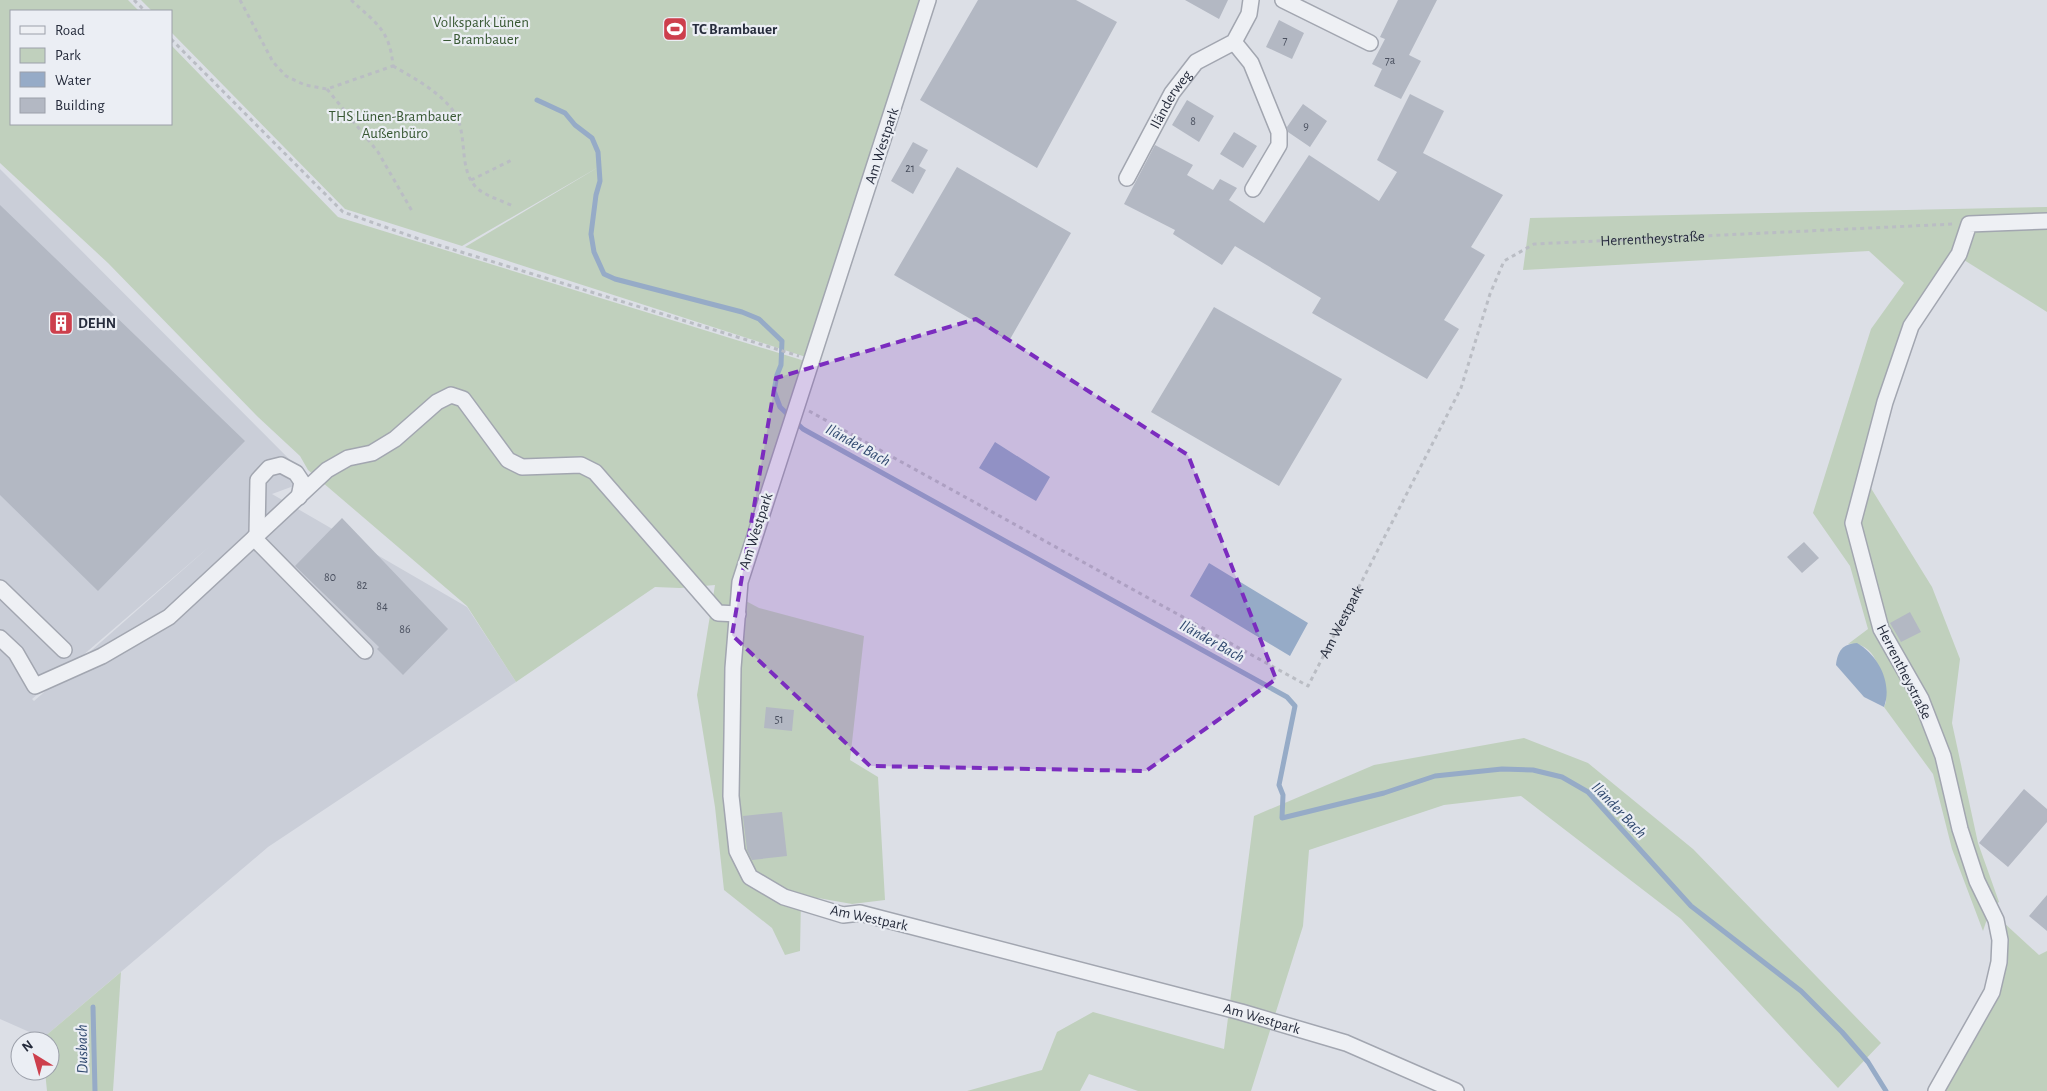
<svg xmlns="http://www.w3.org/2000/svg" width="2047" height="1091" font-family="'Alegreya Sans',sans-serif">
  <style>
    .built { fill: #caced8; fill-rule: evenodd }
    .green { fill: #c0d0bd }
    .water { fill: #96abc7 }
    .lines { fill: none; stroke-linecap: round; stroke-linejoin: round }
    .stream { stroke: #96abc7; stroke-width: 5 }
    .building { fill: #b3b8c3 }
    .minor-casing { stroke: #a2a6b0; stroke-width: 18 }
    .path { stroke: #babdc4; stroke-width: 3; stroke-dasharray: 4 4; stroke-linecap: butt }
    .minor { stroke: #eef0f4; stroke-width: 15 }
    .marked { fill: #7b2cbf; fill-opacity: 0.2; stroke: #7b2cbf; stroke-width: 4; stroke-dasharray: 10 6; stroke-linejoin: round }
    .labels { text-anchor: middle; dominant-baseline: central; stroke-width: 4.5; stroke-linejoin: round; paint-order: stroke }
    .number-label { font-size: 12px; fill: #494f5e }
    .park-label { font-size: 15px; fill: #385833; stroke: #ebeef4 }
    .poi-label { font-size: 15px; font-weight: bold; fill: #262c3c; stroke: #ebeef4; text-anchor: start }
    .street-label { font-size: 15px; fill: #262c3c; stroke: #ebeef4 }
    .water-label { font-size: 16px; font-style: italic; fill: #30496f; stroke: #ebeef4 }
  </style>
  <rect width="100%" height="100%" fill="#dcdfe6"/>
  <path class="built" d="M0 169 310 480 272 494 467 607 516 682 268 847 43 1038 0 1019ZM210 546 34 701 32 699Z"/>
  <path class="green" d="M0 0H128L139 11H11V124H171V45L338 217 808 362 739 596 729 592 759 608 864 636 850 760 878 777 885 900 852 904 818 898 801 899 800 951 785 955 772 928 724 890 715 807 697 695 715 585 680 588 655 587 516 682 467 606 308 470 300 456 258 417 108 263 0 163Z
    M141 0H927L809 358 465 247 602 165 462 246 345 209 171 32V11H152Z
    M2047 207V312L1964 260 1912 338 1869 485 1932 587 1960 659 1952 723 1978 843 1999 902 1991 907 1983 931 1952 849 1933 774 1884 707 1886 702C1882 679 1879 641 1848 644L1868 629 1850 566 1813 513 1871 329 1904 283 1869 251 1523 270 1530 218Z
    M1524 738 1588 763 1693 849 1881 1043 1838 1088 1681 919 1521 796 1444 805 1309 850 1303 926 1251 1091H1138L1089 1074 1080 1091H967L1042 1070 1057 1032 1093 1012 1224 1049 1254 816 1374 765Z
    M2003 922 2039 955 2047 951V1091H1941L1992 1003Z
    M121 972 113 1091H47L45 1071H50V1041H43V1038Z"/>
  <path class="water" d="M995 442 1050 477 1036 501 979 468Z
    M1209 563 1308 623 1290 656 1190 596Z
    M1857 643C1878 655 1893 683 1884 707L1864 697 1836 665C1838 651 1842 644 1857 643Z"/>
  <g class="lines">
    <path class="stream" d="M537 100 565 113 575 125 592 138 598 152 600 181 596 195 591 234 594 252 604 274 615 279 742 312 759 319 782 341 781 365 777 375 774 391 780 407 803 429 1287 697 1295 706 1279 785 1283 795 1282 818 1384 793 1435 776 1502 769 1533 770 1562 777 1588 792 1691 906 1801 991 1842 1032 1868 1062 1886 1091
      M93 1007 95 1091"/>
  </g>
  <path class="building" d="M978 0H1076L1117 22 1037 168 920 100Z
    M1185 0H1228L1219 19Z
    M1398 0H1437L1409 55 1421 61 1401 99 1374 86 1382 69 1372 64 1385 39 1380 37Z
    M1279 20 1304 33 1292 59 1266 47Z
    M1410 94 1444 111 1423 153 1503 195 1471 247 1485 255 1444 320 1459 329 1427 379 1312 313 1321 298 1235 246 1222 265 1173 234 1175 230 1124 204 1155 145 1193 165 1187 175 1213 190 1220 179 1237 188 1229 200 1264 223 1309 155 1379 201 1397 172 1377 160Z
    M1187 100 1214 116 1199 142 1172 125Z
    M1303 104 1327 121 1310 147 1288 132 1287 127Z
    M1234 132 1257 146 1243 168 1220 154Z
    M913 142 928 150 919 166 926 170 913 194 891 181Z
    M957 167 1071 233 1009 341 894 275Z
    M0 205 245 441 98 591 0 495Z
    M1214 307 1342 379 1279 486 1151 412Z
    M342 518 448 629 403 675 377 649 379 647 295 566Z
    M1804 542 1819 558 1802 573 1787 557Z
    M1910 612 1921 632 1901 642 1890 623Z
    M766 707 794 710 792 731 764 728Z
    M2024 789 2047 809V822L2008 867 1979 843Z
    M782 812 787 856 752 860 747 850 743 816Z
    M2047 895V931L2029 916Z"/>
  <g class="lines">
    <defs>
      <g id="minor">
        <path id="s2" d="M928 0 740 582 733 668 732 736 731 796 737 851 750 877 784 897 843 915 860 913 1241 1012 1346 1043 1456 1091"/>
        <path d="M1283 0 1370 43"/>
        <path d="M1234 42 1251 63 1279 132V145L1253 189"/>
        <path id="s3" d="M1127 178 1172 93 1196 62 1234 42 1249 14 1251 0"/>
        <path d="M257 535 258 480 269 468 281 465 296 473 302 482 299 497"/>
        <path d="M254 538 327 470 348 458 372 453 395 439 437 402 451 395 463 399 508 460 522 467 581 465 595 472 718 613 738 614"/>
        <path d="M0 588 64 650"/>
        <path d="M0 638 16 653 35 686 102 656 169 617 254 538 365 651"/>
        <path d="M1936 1091 1992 992 1999 962 2000 940 1996 920 1977 881 1960 829 1943 756 1921 699 1881 629 1853 523 1885 402 1911 326 1959 254 1969 224 2047 221"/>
      </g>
    </defs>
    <use href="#minor" class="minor-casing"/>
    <g class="path">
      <path d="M134 0 145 11"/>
      <path d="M240 0 273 62 286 76 305 85 327 89 393 66C390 30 376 23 351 0"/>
      <path d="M171 39 343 212 419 239 799 356"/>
      <path d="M393 66C414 78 440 92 454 112 469 134 457 171 478 189 487 196 502 201 513 206"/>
      <path d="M327 89 378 152 412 211"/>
      <path d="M471 180 512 160"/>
      <path id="s1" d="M809 411 1308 686 1461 388 1490 294 1504 261 1534 244 1954 224"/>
    </g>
    <use href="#minor" class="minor"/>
  </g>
  <path class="marked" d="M976 319 1188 455 1276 679 1146 771 870 766 732 635 776 378Z"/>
  <defs>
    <symbol id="stadium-square" viewBox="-11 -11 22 22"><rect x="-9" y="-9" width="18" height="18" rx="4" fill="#cd3f4c" stroke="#ebeef4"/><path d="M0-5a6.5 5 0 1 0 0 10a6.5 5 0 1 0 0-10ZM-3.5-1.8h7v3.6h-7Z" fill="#fff"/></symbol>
    <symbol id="building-square" viewBox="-11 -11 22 22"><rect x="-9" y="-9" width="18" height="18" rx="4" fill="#cd3f4c" stroke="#ebeef4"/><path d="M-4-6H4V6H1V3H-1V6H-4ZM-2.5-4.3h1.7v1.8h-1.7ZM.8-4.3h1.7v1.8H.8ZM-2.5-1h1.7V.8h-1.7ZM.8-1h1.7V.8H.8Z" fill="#fff"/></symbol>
  </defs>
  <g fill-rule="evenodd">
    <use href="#stadium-square" x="661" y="15" width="28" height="28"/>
    <use href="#building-square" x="47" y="309" width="28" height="28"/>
  </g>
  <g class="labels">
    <g class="number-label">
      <text x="1285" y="40">7</text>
      <text x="1390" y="60">7a</text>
      <text x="1193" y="121">8</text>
      <text x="1306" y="126">9</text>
      <text x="910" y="168">21</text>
      <text x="330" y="577">80</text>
      <text x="362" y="585">82</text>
      <text x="382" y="606">84</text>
      <text x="405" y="629">86</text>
      <text x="779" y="719">51</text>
    </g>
    <g class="park-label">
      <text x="481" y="22">Volkspark Lünen<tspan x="481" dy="17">– Brambauer</tspan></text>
      <text x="395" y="116">THS Lünen-Brambauer<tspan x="395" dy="17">Außenbüro</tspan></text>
    </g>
    <g class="poi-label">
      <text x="692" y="29">TC Brambauer</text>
      <text x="78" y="323">DEHN</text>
    </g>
    <g class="street-label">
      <text stroke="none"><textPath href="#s3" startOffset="90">Iländerweg</textPath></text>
      <text transform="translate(882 146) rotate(-72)">Am Westpark</text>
      <text stroke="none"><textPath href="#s1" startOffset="1192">Herrentheystraße</textPath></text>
      <text transform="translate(756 531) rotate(-72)">Am Westpark</text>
      <text stroke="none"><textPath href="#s1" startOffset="642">Am Westpark</textPath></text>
      <text transform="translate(1904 672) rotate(63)">Herrentheystraße</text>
      <text transform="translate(869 918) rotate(12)">Am Westpark</text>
      <text stroke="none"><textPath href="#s2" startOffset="1444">Am Westpark</textPath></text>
    </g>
    <g class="water-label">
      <text transform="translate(858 445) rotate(29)">Iländer Bach</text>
      <text transform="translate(1212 641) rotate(29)">Iländer Bach</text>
      <text transform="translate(1619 810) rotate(46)">Iländer Bach</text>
      <text transform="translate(82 1049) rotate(-91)">Dusbach</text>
    </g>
  </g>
  <rect x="10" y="10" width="162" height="115" fill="#ebeef4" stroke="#9ca0aa"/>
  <rect x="20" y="26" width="25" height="8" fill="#eef0f4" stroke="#9ca0aa"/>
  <text x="55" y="35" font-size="15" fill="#262c3c">Road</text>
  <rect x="20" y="48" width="25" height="15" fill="#c0d0bd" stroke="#9ca0aa"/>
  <text x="55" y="60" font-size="15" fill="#262c3c">Park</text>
  <rect x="20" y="72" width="25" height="15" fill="#96abc7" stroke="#9ca0aa"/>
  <text x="55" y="85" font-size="15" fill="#262c3c">Water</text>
  <rect x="20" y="98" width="25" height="15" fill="#b3b8c3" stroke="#9ca0aa"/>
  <text x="55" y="110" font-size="15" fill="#262c3c">Building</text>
  <g transform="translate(35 1056) rotate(323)"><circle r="24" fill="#ebeef4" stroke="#9ca0aa"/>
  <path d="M0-4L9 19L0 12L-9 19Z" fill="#cd3f4c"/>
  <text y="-8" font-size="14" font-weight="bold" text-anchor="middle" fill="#262c3c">N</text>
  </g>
</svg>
